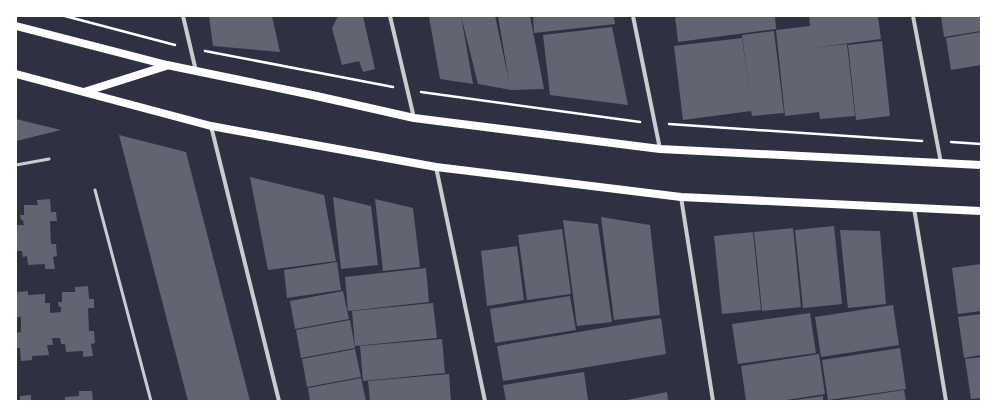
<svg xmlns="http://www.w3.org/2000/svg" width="997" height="417" font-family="Cabin,sans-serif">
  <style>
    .building { fill: #626471 }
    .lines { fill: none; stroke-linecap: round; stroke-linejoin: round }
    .path { stroke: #fff; stroke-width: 2.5 }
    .service { stroke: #caccd0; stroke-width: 3 }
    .minor { stroke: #caccd0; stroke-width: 4 }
    .secondary { stroke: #fff; stroke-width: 8 }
  </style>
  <rect width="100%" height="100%" fill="#2d3142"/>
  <path class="building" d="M209 16H272L280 52 213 46Z
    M338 16H363L375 69 363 72 359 61 342 65 332 28Z
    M435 16H461L473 84 440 79 429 17Z
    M461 16H495L509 81 498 16H530L544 89 511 90 478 84Z
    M533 16H614L615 24 534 33Z
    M675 16H775L776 29 678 42Z
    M809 16H878L881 39 812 48 847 44 855 116 820 119 819 112 785 116 776 30 810 26Z
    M941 16H981V31L944 37Z
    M612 27 628 105 550 95 543 35Z
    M774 31 784 113 752 116 751 111 683 120 674 46 742 38 750 96 742 35Z
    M981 32V65L951 70 946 38Z
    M882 41 890 116 856 120 848 45Z
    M16 119 61 130 16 141Z
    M119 135 186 152 250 401H188Z
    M250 177 324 195 336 261 268 270Z
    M333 197 371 206 378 265 341 269Z
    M50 199 51 212H56L57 221H50L51 244H56L57 256 53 257 55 269H45V264L28 265 27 256 23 257 22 251H16V225H24L23 220H21L20 215H24V205H38L37 200Z
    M375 199 413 208 420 267 383 271Z
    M601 217 650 225 660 315 614 320Z
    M563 220 598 224 612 322 577 326Z
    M834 226 842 304 803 308 795 230Z
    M793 228 801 307 762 311 754 232Z
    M562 229 571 294 527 300 518 235Z
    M840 230 880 231 886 304 848 308Z
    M753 232 761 310 722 314 714 236Z
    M517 246 524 300 487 306 481 251Z
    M337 262 341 290 287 298 284 270Z
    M981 264V311L958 314 952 268Z
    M426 268 429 302 348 311 345 277Z
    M88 286 89 299H94V308H88L89 331H94L95 343 91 344 93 356 83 357V351L66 352 65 344H61L60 338H52L53 345H47L49 355 32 356V360L21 361 20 348H16V333L21 332V317H16L17 292 28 291V295L45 294V303H50V313L61 312V307H59L58 302H62V292H75V287Z
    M343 291 349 319 295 329 290 301Z
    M570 296 576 330 495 343 490 309Z
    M433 303 437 338 355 346 352 311Z
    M893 305 899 345 821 357 815 317Z
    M810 313 816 353 738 364 732 324Z
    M981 314V355L964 358 958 317Z
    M661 318 666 354 503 381 497 346Z
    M350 320 355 348 301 358 296 330Z
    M442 339 445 373 363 381 360 346Z
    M900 348 906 389 828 400 822 360Z
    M355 349 361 377 307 387 302 359Z
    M819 354 825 394 780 401H746L741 366Z
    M981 357V398L971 399 965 359Z
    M584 372 588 400 506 401 503 385Z
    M449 374 451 401H370L368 381Z
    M361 378 366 401H310L308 388Z
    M904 390 906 401H838V400Z
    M79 391H92L93 401H65V397L79 396Z
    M667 392 668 401H627V400Z
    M31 395V401H20V396Z
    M823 396V401H796L795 400Z"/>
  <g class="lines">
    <path class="path" d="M65 16 175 45
      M205 51 393 87
      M421 92 640 122
      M669 124 922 141
      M951 142 981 144"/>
    <path class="service" d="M16 165 49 159
      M95 190 151 401"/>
    <path class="minor" d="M183 16 196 71
      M390 16 414 118
      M633 16 660 149
      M913 16 941 163
      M211 126 279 401
      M436 167 485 401
      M681 197 713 401
      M914 208 946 401"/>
    <path class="secondary" d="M16 26 167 65 312 95 414 118 660 149 981 165
      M16 74 211 126 436 167 681 197 981 211
      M84 92 166 66"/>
  </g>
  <rect width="997" height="417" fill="none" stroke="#ffffff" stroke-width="34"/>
</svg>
